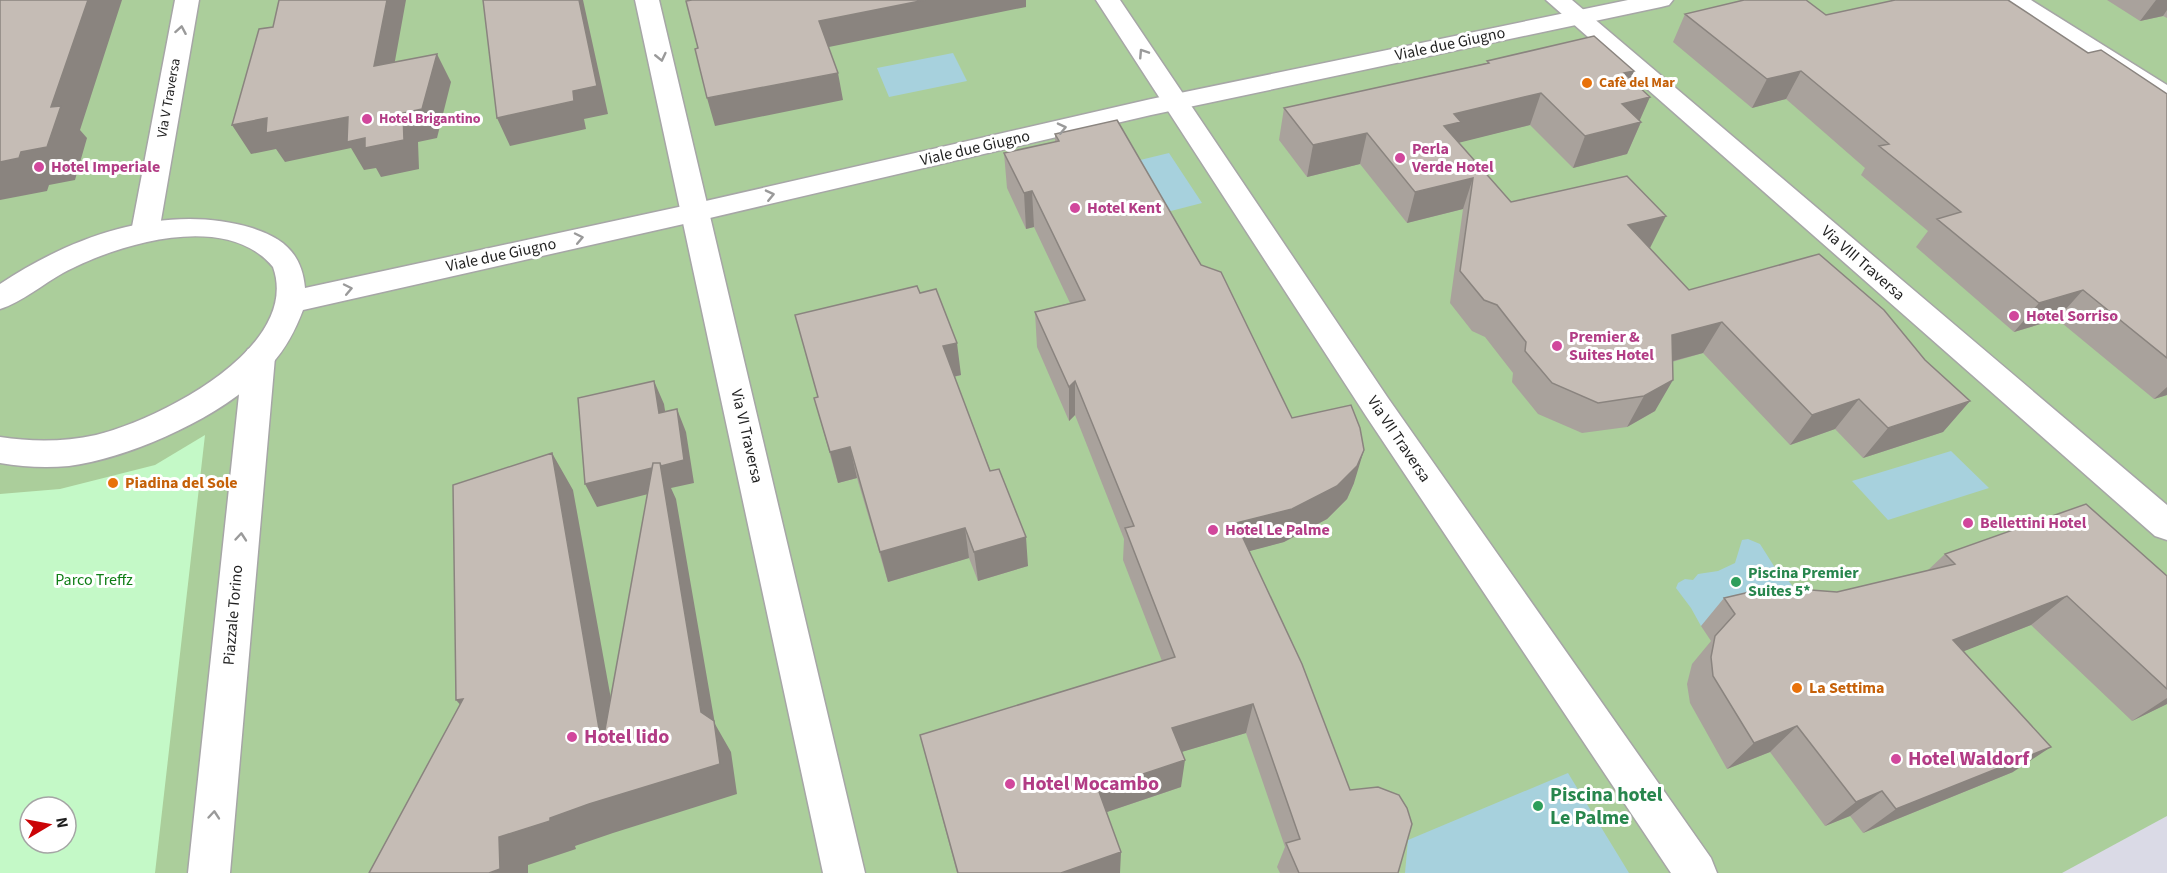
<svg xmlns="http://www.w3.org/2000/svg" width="2167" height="873" font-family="'Source Sans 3',sans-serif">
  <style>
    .forest { fill: #abce9b; fill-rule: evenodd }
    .park { fill: #c4f9c7; fill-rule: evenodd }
    .plaza { fill: #dadae6 }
    .water { fill: #a7d1dd }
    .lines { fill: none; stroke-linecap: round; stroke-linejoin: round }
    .minor-casing { stroke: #a6a6a6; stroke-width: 3 }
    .tertiary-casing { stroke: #a6a6a6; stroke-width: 3 }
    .minor { fill: #fff; fill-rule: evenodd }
    .tertiary { fill: #fff; fill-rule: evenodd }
    .wall { fill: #a9a29c }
    .shaded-wall { fill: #8a847f }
    .building { fill: #c5bcb5; stroke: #8a847f; stroke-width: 1.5 }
    .oneway { stroke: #9a9a9a }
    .food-dot { fill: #e8710a; stroke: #fff; stroke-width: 2 }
    .hotel-dot { fill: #d1479c; stroke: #fff; stroke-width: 2 }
    .leisure-dot { fill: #2e9e5b; stroke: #fff; stroke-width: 2 }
    .labels { text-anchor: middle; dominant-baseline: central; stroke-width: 6; stroke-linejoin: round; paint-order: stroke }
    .far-food-label { font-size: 14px; font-weight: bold; fill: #c56008; stroke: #fff; text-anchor: start }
    .far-street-label { font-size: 14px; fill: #1f1f1f; stroke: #fff }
    .far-hotel-label { font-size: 14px; font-weight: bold; fill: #b23c85; stroke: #fff; text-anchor: start }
    .street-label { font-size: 16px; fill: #1f1f1f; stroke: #fff }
    .hotel-label { font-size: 16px; font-weight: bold; fill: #b23c85; stroke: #fff; text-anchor: start }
    .food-label { font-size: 16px; font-weight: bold; fill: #c56008; stroke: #fff; text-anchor: start }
    .leisure-label { font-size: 16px; font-weight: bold; fill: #27864d; stroke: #fff; text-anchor: start }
    .park-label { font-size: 16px; fill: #0e7d15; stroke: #fff }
    .near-hotel-label { font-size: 20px; font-weight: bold; fill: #b23c85; stroke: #fff; text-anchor: start }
    .near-leisure-label { font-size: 20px; font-weight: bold; fill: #27864d; stroke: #fff; text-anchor: start }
  </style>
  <rect width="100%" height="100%" fill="#f0ece6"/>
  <path class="forest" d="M0 0H2167V873H0ZM30 807H66V843H30Z"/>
  <path class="park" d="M205 435 155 873H0V494L60 489 155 465ZM30 807H66V843H30Z"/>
  <path class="plaza" d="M2167 816V873H2062Z"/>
  <path class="water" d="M953 53 967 81 889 97 877 68Z
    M1169 153 1202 203 1167 212 1136 161Z
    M1951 451 1989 488 1888 520 1852 481Z
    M1748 539 1760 544 1779 574 1780 579 1788 580 1794 588V592L1746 616 1701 626 1691 608 1676 588 1678 583 1685 579 1693 580 1698 574 1718 571 1735 563 1742 540Z
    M1568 773 1629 873H1405L1408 840Z"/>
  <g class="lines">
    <defs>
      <path id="minor" d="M175 0H199L159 232 155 239 145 241 135 239 131 232Z
        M635 0H659L865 873H823Z
        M1096 0H1120L1388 398 1711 858 1717 873H1671L1366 416Z
        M1546 0H1572L2167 505V540L2155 536Z
        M2003 0H2031L2167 85V104L2158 101 2007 5Z
        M259 346 270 349 275 357 230 873H188L243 357 248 349Z"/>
      <path id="tertiary" d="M1628 0H1673L1669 5 1661 7 1151 115 697 221 303 310C295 331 286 348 271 365 230 414 131 458 69 466 46 468 23 467 0 463V437C32 442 64 442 96 435 158 420 302 348 273 267 226 210 117 244 63 273 43 284 22 302 0 309V284C72 236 166 202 252 228 284 238 302 254 305 288L697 203 1151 99Z"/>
    </defs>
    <use href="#minor" class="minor-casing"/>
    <use href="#tertiary" class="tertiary-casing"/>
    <use href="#minor" class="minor"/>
    <use href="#tertiary" class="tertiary"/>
  </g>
  <path class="wall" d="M2107 0H2167V18L2163 16 2140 21Z
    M1685 14 1826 15 2088 53 2167 94V395L2154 399 2057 319 2014 332 1916 247 1928 231 1861 175 1865 168 1786 99 1752 108 1673 42Z
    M1487 61 1634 71 1631 79 1640 120 1641 122 1627 154 1573 168 1530 125 1459 142 1511 202 1650 248 1689 290 1925 360 1970 401 1943 432 1863 458 1835 429 1790 445 1703 353 1672 362 1655 411 1627 427 1582 433 1538 414 1512 382 1513 373 1485 337 1472 331 1450 303 1463 209 1407 223 1360 164 1307 177 1279 140 1284 108 1487 63Z
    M1055 134 1201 265 1292 418 1354 483 1347 499 1327 519 1284 542 1249 551 1350 790 1398 873H1280L1277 867 1285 847 1246 733 1181 752V787L1107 812 1120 873H957L920 735 1162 661 1123 560 1124 539 1075 415 1069 421 1037 347 1035 312 1070 303 1034 227 1026 229 1007 188 1004 153 1055 142Z
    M920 293 961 375 954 377 1028 566 978 581 969 558 888 582 857 478 838 483 814 398 818 397 795 315Z
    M1945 554 2167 576V704L2132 721 2031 625 1963 651 2013 772 1863 833 1850 816 1825 826 1770 752 1727 769 1690 703 1687 684 1692 664 1711 641 1701 626 1724 598 1837 592 1927 571Z"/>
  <path class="shaded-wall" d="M88 0H122L80 130 87 138 75 180 49 185 47 191 0 200V162L21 152 51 107Z
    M387 0H406L389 94 374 66Z
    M579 0H583L608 114 584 119 586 129 510 146 497 118 573 91Z
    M925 0H1026V7L824 48 819 21Z
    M2156 0H2167V10L2163 16 2140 21Z
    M437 54 451 82 437 138 418 142 419 169 381 177 376 168 364 170 351 148 285 162 276 149 251 154 232 125 267 118 348 117Z
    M1634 71 1621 102 1624 73Z
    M1801 71 1786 99 1752 108 1767 79Z
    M838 73 843 100 715 126 707 98Z
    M1541 93 1530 125 1454 144 1444 126 1454 114Z
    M1650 97 1639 122H1641L1627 154 1573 168 1585 136 1622 104Z
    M1367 133 1360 164 1307 177 1313 145Z
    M1473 178 1463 209 1407 223 1415 192Z
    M1032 191 1034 227 1026 229 1024 193Z
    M1666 216 1650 248 1628 225Z
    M2083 290 2057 319 2014 332 2039 303Z
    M1722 322 1703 353 1654 366 1672 335Z
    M957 343 961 375 947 378 943 346Z
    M1673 380 1655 411 1627 427 1644 396Z
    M654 381 664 404 669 436 659 413Z
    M1075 381V415L1069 421V387Z
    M2167 387V395L2154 399Z
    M1859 399 1835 429 1790 445 1812 415Z
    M1970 401 1943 432 1863 458 1888 428Z
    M677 409 686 432 694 483 671 488 676 499 715 724 731 752 737 794 613 833 575 846 576 849 528 865V873H489L499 837 701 712 664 490 597 507 585 484Z
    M850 447 857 478 838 483 830 452Z
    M1364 450 1354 483 1347 499 1327 519 1284 542 1231 556 1236 523Z
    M552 453 573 490 625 776 602 746Z
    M965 528 969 558 888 582 880 552Z
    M1026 537 1028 566 978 581 974 552Z
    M2067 596 2031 625 1921 668 1953 640Z
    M2167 698V704L2132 721Z
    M463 699 484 732 456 700Z
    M1253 704 1246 733 1168 756 1172 728Z
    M1797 726 1770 752 1727 769 1754 743Z
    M2051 747 2013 772 1863 833 1896 809Z
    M1185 760 1181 787 1098 815V789Z
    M1882 791 1850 816 1825 826 1856 802Z
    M1121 852 1120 873H1061Z"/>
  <path class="building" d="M0 0H88L51 107 61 106 47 147 21 152 19 158 0 162Z
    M279 0H387L374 66 437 54 422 109 403 113 404 140 365 148V138L347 142 348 117 266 133 267 118 232 125 259 29 273 27Z
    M483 0H579L597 86 573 91 574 101 497 118Z
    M692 0H925L819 21 838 73 707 98 695 49 698 48 686 1Z
    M1744 0H1806L1826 15 1895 0H2008L2088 53 2101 50 2167 94V358L2083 290 2039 303 1937 219 1961 212 1879 146 1889 144 1801 71 1767 79 1685 14Z
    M1594 36 1634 71 1624 73 1650 97 1622 104 1641 122 1585 136 1541 93 1454 114 1461 122 1444 126 1511 202 1627 176 1666 216 1628 225 1689 290 1819 254 1884 310 1925 360 1970 401 1888 428 1859 399 1812 415 1722 322 1672 335 1673 380 1644 396 1598 403 1552 383 1525 351 1526 342 1497 305 1484 300 1460 271 1473 178 1415 192 1367 133 1313 145 1284 108 1489 63 1487 61Z
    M1117 120 1201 265 1221 272 1292 418 1351 405 1360 428 1364 450 1357 466 1337 486 1292 509 1236 523 1302 664 1350 790 1378 787 1399 795 1407 808 1412 824 1398 873H1299L1286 843 1300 839 1253 704 1172 728 1185 760 1098 789 1121 852 1061 873H958L920 735 1175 657 1125 528 1134 526 1075 381 1069 387 1035 312 1085 300 1032 191 1024 193 1004 153 1059 141 1055 134Z
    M917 286 920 293 936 289 957 343 943 346 990 471 999 469 1026 537 974 552 965 528 880 552 850 447 830 452 814 398 818 397 795 315Z
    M654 381 659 413 677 409 684 460 661 466 660 463H653L652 468 585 484 578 398Z
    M552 453 602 746 653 463H660L701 712 714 721 720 764 589 804 550 818V821L499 837 500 869 489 873H369L463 699 456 700 453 485Z
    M2086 504 2167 576V689L2067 596 1953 640 2051 747 1896 809 1882 791 1856 802 1797 726 1754 743 1713 676 1711 657 1715 636 1735 614 1724 598 1771 587 1837 592 1955 564 1945 554Z"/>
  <defs><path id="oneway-chevron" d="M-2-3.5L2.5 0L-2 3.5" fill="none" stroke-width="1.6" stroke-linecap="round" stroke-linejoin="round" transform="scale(1.5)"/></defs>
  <g class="oneway">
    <use href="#oneway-chevron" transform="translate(181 30) rotate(-80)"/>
    <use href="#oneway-chevron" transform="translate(1143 53) rotate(-123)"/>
    <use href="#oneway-chevron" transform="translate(661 57) rotate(77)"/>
    <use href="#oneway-chevron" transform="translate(1062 128) rotate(-13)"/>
    <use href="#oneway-chevron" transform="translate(770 195) rotate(-13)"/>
    <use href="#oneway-chevron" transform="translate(579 238) rotate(-12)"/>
    <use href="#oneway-chevron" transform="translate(348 289) rotate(-12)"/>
    <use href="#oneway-chevron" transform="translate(241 537) rotate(-85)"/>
    <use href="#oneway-chevron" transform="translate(214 815) rotate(-85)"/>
  </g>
  <g class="food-dot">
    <circle cx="1587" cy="83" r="6"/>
    <circle cx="113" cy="483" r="6"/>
    <circle cx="1797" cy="688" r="6"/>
  </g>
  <g class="hotel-dot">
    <circle cx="367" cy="119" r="6"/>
    <circle cx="1400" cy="158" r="6"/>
    <circle cx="39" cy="167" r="6"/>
    <circle cx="1075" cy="208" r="6"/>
    <circle cx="2014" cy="316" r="6"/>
    <circle cx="1557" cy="346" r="6"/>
    <circle cx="1968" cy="523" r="6"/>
    <circle cx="1213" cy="530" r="6"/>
    <circle cx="572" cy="737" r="6"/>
    <circle cx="1896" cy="759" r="6"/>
    <circle cx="1010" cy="784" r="6"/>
  </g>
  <g class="leisure-dot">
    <circle cx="1736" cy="582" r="6"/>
    <circle cx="1538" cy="806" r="6"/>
  </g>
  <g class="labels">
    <g class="far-food-label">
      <text x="1599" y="83">Cafè del Mar</text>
    </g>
    <g class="far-street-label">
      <text transform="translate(169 98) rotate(-80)">Via V Traversa</text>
    </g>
    <g class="far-hotel-label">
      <text x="379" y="119">Hotel Brigantino</text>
    </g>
    <g class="street-label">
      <text transform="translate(1450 44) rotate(-12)">Viale due Giugno</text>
      <text transform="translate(975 148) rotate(-13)">Viale due Giugno</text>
      <text transform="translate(501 255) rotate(-12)">Viale due Giugno</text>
      <text transform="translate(1863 263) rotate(41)">Via VIII Traversa</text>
      <text transform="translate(747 436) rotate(77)">Via VI Traversa</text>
      <text transform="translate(1399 439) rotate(56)">Via VII Traversa</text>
      <text transform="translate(233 615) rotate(-85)">Piazzale Torino</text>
    </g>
    <g class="hotel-label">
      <text x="1412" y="149">Perla<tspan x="1412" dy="18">Verde Hotel</tspan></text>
      <text x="51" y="167">Hotel Imperiale</text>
      <text x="1087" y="208">Hotel Kent</text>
      <text x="2026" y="316">Hotel Sorriso</text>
      <text x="1569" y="337">Premier &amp;<tspan x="1569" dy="18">Suites Hotel</tspan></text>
      <text x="1980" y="523">Bellettini Hotel</text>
      <text x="1225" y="530">Hotel Le Palme</text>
    </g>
    <g class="food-label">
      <text x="125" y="483">Piadina del Sole</text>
      <text x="1809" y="688">La Settima</text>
    </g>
    <g class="leisure-label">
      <text x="1748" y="573">Piscina Premier<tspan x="1748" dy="18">Suites 5*</tspan></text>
    </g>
    <g class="park-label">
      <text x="94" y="580">Parco Treffz</text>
    </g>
    <g class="near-hotel-label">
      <text x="584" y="737">Hotel lido</text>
      <text x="1908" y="759">Hotel Waldorf</text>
      <text x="1022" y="784">Hotel Mocambo</text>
    </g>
    <g class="near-leisure-label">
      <text x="1550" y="795">Piscina hotel<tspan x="1550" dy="23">Le Palme</tspan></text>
    </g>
  </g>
  <g transform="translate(48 825) rotate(80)"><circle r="28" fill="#ffffff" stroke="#a5a5a5" stroke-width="1.5"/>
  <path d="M0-4.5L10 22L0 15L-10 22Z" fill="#cb0407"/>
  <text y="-9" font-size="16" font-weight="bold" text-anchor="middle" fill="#1f1f1f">N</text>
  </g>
</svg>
